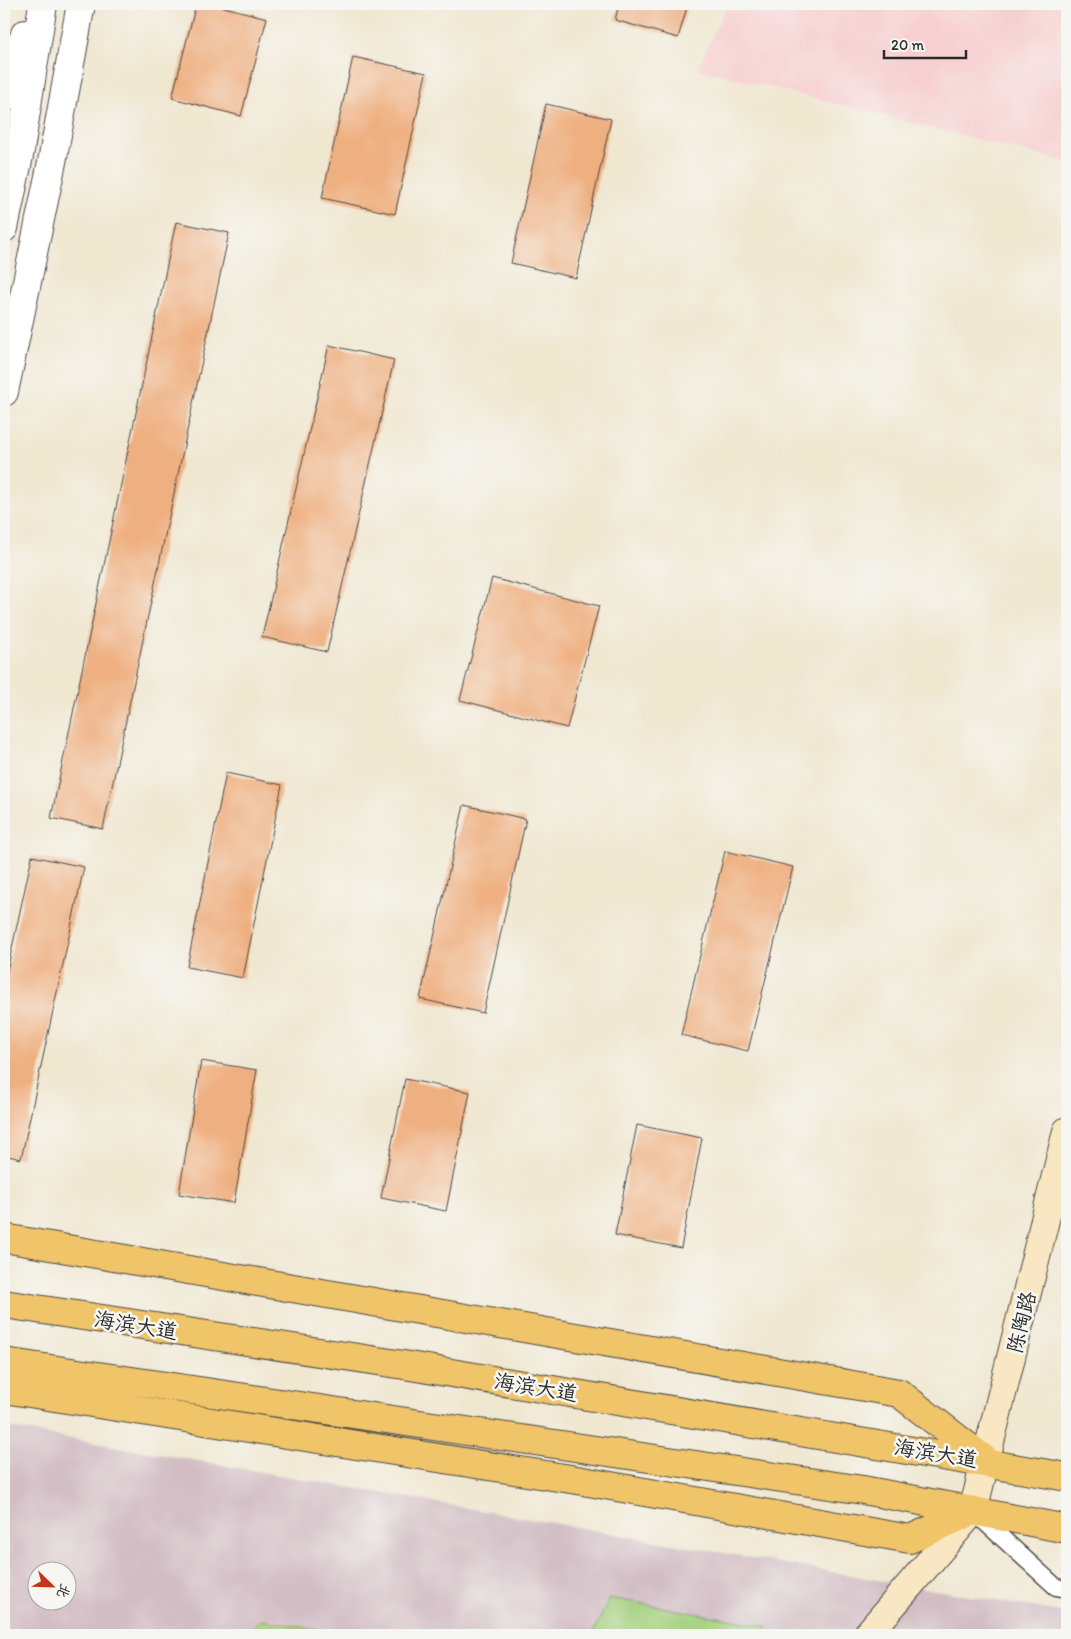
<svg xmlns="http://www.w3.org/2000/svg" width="1071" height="1639" font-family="Itim,'LXGW WenKai TC',sans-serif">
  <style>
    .built { fill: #f7cfd0 }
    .industrial { fill: #d2bdc5; fill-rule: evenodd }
    .green { fill: #a1cf7d; stroke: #667d54 }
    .building { fill: #efb081 }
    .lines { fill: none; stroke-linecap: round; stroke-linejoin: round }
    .service-casing { stroke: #494744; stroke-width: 19 }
    .tertiary-casing { stroke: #494744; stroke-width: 30 }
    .secondary-casing { stroke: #494744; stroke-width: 30 }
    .primary-casing { stroke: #494744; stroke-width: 30 }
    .service { stroke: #fff; stroke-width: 16 }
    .tertiary { stroke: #fff; stroke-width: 28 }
    .secondary { stroke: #f9e7c3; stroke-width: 28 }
    .primary { stroke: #f0c469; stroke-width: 28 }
    .labels { text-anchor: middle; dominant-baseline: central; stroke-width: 5; stroke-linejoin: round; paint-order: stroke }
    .street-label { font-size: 21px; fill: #2b2b2b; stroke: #f6f6f2 }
  </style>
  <rect width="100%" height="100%" fill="#f6f6f2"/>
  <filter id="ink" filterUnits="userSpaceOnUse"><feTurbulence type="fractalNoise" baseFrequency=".02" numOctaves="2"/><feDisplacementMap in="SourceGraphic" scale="10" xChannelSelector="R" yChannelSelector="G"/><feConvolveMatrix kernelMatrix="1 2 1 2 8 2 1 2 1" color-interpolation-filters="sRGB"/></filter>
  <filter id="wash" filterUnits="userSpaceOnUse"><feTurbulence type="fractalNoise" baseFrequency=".0096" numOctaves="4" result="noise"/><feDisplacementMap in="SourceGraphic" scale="20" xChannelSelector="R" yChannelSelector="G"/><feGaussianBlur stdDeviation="1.12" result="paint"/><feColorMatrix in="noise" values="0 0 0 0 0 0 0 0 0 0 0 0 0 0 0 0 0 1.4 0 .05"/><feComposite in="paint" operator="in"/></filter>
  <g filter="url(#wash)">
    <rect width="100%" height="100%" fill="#f0e7d1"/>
    <path class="built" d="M727 4H1067V162L698 69Z"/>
    <path class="industrial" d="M4 1427 1067 1613V1635H4ZM38 1572H68V1602H38Z"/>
    <path class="green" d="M610 1598 768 1626 761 1635H592Z
      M261 1620 347 1635H243Z"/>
    <g id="blocks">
      <path class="building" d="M196 4H212L267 18 241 116 172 98Z
        M619 4H688L678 38 615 20Z
        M353 57 426 73 395 214 322 198Z
        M546 104 611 119 576 278 511 263Z
        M176 222 229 233 103 829 51 818Z
        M329 345 394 360 327 652 262 637Z
        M492 578 599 606 567 728 460 700Z
        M226 773 282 785 243 978 187 967Z
        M464 805 526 819 483 1013 420 999Z
        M725 851 793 867 748 1051 681 1035Z
        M32 856 84 867 21 1159 4 1155V985Z
        M201 1061 257 1070 234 1203 179 1194Z
        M405 1079 470 1092 446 1211 381 1198Z
        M637 1125 702 1138 681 1248 615 1235Z"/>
    </g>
  </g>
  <g filter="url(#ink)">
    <use href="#blocks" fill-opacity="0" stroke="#494744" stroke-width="1"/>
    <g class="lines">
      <defs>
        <path id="service" d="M977 1515 1056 1587 1067 1589"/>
        <path id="tertiary" d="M4 97 25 34
          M4 228 19 156 43 4
          M4 392 52 162 81 4"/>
        <path id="secondary" d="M867 1635 973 1511 1067 1131"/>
        <path id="primary" d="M4 1238 899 1393 984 1459
          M4 1304 404 1365 1067 1477
          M4 1362 863 1490 1067 1529
          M4 1389 577 1480 910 1539 973 1511"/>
      </defs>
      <use href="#service" class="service-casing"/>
      <use href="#tertiary" class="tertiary-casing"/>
      <use href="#secondary" class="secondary-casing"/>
      <use href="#primary" class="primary-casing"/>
      <use href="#service" class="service"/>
      <use href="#tertiary" class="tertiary"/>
      <use href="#secondary" class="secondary"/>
      <use href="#primary" class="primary"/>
    </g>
  </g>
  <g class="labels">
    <g class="street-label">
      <text transform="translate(1021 1322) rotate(-76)">陈陶路</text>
      <text transform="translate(136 1325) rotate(9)">海滨大道</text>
      <text transform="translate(536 1387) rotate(9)">海滨大道</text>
      <text transform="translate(936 1453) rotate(9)">海滨大道</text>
    </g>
  </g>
  <rect width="1071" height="1639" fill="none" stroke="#f6f6f2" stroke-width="20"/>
  <g transform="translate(52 1586) rotate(113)"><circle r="24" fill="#f6f6f2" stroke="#a5a5a2"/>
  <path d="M0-4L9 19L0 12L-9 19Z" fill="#c8321e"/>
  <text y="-8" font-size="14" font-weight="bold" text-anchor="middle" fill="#2b2b2b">北</text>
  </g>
  <path d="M884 50v8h82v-8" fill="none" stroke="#2b2b2b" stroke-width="2.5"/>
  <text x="891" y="50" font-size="15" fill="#2b2b2b" stroke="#f6f6f2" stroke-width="4" paint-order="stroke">20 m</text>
</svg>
